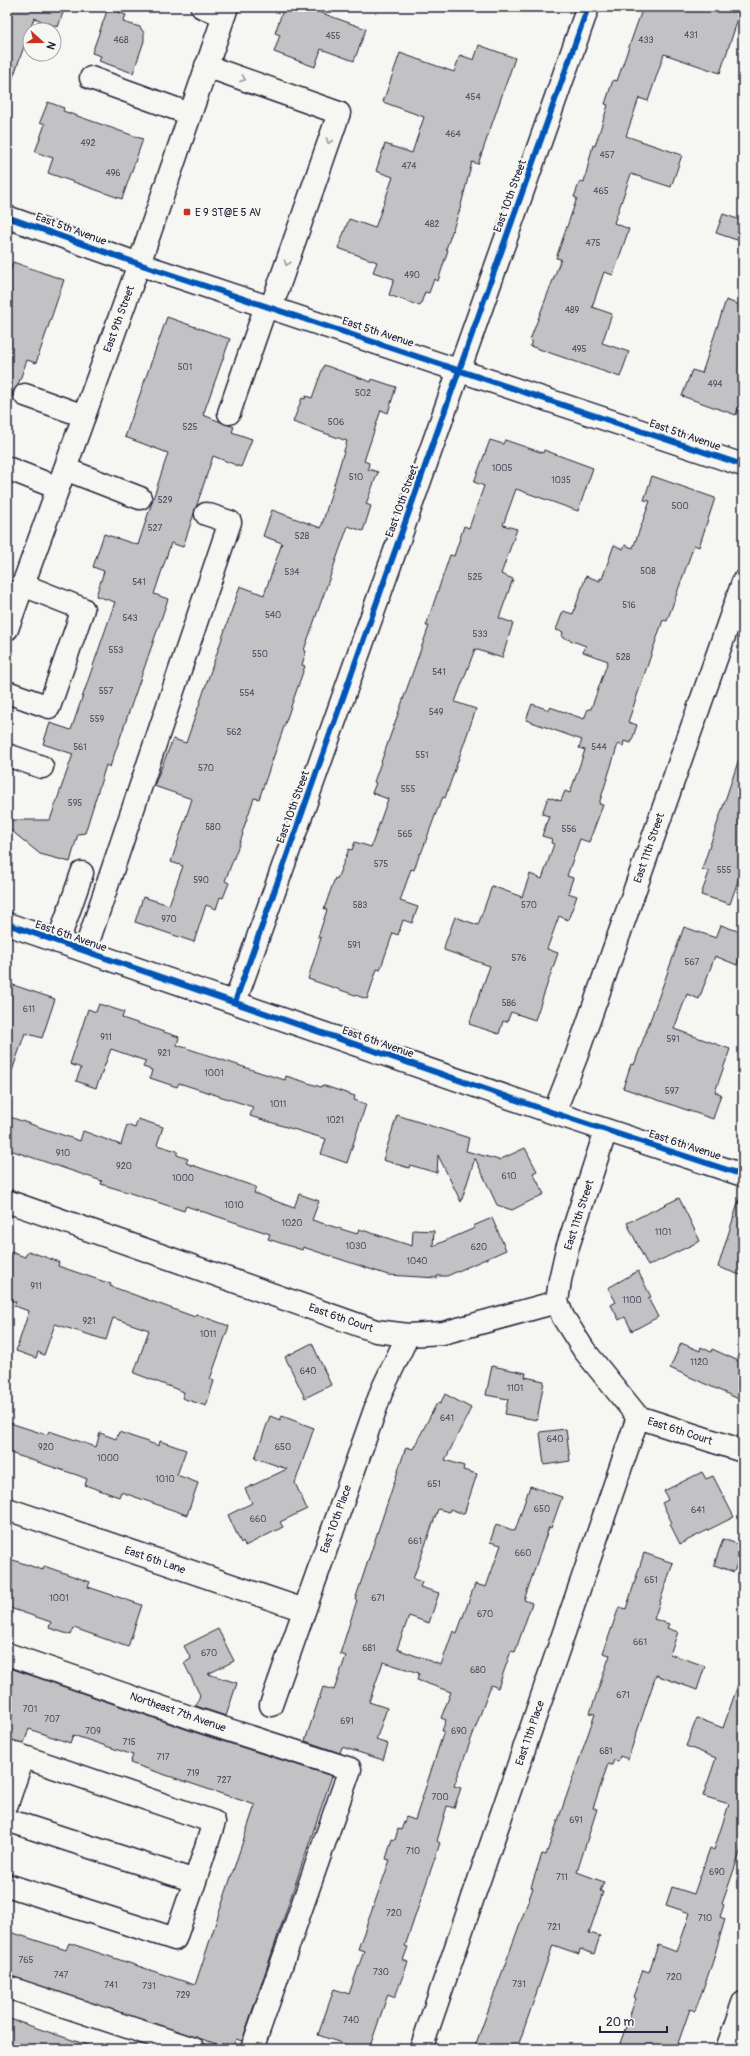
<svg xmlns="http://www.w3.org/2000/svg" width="750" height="2056" font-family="Pangolin,sans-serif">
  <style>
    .building { fill: #c2c2c4; stroke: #22223b }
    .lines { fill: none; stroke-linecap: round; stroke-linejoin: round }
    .minor-casing { stroke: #22223b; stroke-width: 25 }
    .major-casing { stroke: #22223b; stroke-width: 25 }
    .minor { stroke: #f6f6f2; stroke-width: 22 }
    .major { stroke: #f6f6f2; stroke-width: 22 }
    .cycleway-casing { stroke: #f6f6f2; stroke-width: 8 }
    .cycleway { stroke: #0057b8; stroke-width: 6 }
    .oneway { stroke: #9797a0 }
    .poi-dot { fill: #c8321e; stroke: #f6f6f2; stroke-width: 1.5 }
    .labels { text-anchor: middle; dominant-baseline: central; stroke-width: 4; stroke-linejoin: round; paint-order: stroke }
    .number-label { font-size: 9px; fill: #4a4a5d }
    .street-label { font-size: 11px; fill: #22223b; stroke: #f6f6f2 }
    .poi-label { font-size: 11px; fill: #22223b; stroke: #f6f6f2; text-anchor: start }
  </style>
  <rect width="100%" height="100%" fill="#f6f6f2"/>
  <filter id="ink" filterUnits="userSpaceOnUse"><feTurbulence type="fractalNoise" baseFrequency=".025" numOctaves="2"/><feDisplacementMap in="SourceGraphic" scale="8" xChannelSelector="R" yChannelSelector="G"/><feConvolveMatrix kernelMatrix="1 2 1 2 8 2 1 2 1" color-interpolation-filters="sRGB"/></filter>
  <g filter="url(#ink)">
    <path class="building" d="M7 7H65L58 27 34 18 10 86 7 85Z
      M284 7H305L366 29 354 61 321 49 315 67 274 52 280 35 275 33Z
      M643 7H742L720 73 664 54 648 101 639 98 626 136 682 155 671 187 631 174 614 223 629 229 613 275 604 272 592 307 612 314 602 343 629 352 620 377 530 346 532 341 530 340 561 259 556 258 577 198 574 197 580 181 584 182 593 145 595 146 608 105 605 104 613 80 617 81Z
      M108 8 126 15 123 22 140 27 144 33V41L133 73 99 61 101 56 92 53Z
      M479 45 515 58 478 164 472 162 460 209 446 249 448 250 438 281 434 279 429 293 425 292 420 306 389 295 394 279 373 272 377 262 338 248 349 219 375 228 393 177 376 171 385 144 412 153 424 117 383 102 400 53 454 72 460 55 474 60Z
      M48 102 64 108 63 111 143 139 122 199 48 173 53 158 35 152 45 124 40 122Z
      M723 214 743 221V242L716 233Z
      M13 262 64 280 36 363 27 360 18 385 13 391V399L10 409H7V280Z
      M726 300 743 306V394L736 415 682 396 692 370 702 373Z
      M167 317 230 339 203 415 234 427 232 432 252 439 241 467 213 456 183 547 171 543 154 594 168 599 110 767 106 765 85 833 78 834 70 862 40 854 7 827V820H50L73 754 43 744 50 723 71 730 115 602 96 596 104 571 93 567 104 534 138 545 168 453 125 437Z
      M324 365 371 382 372 379 396 387 388 413 381 410 364 461 369 463 368 469 378 472 366 504 371 506 363 531 348 526 304 650 306 651 302 665 305 666 259 799 254 798 242 833 243 834 225 881 229 883 223 898 220 897 216 909 206 905 194 942 135 922 143 897 169 905 183 866 171 862 192 799 154 786 173 739 186 743 240 586 264 595 282 543 263 536 272 510 321 528 347 441 293 422 302 398 305 399 306 396 312 398Z
      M490 440 503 444 505 440 543 453 544 450 593 468 578 511 516 489 503 525 517 529 501 574 513 579 499 618 513 623 502 658 475 649 455 702 476 709 445 798 443 797 436 813 421 854 420 853 414 870 411 869 400 901 418 907 412 923 403 920 398 935 393 933 380 970 377 969 367 999 308 979 321 938 318 937 327 910 324 909 335 878 337 879 349 849 352 850 355 842 371 847 388 799 372 793 376 783 374 782 429 626H426L450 555 454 556 464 526 469 528 484 486 474 482Z
      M652 476 715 498 699 547 694 545 667 621 663 620 628 722 637 725 631 743 624 741 623 746 618 744 599 804 603 805 589 842 580 839 567 876 573 878 568 893 577 896 568 920 559 916 547 949 558 953 535 1020 511 1012 507 1022 503 1021 499 1034 469 1024 490 966 444 950 445 944 455 917 478 925 492 886 522 897 530 874 542 879 554 844 551 843 552 839 542 836 549 816 542 814 548 797 561 801 565 791 570 793 585 750 579 748 582 740 526 720 532 704 549 710 550 707 584 719 588 709H591L608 661 583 652 586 646 562 637 563 632 556 630 563 611 573 614 586 576 600 581V578L602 579 614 545 623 549 625 545 633 548 650 501 644 500Z
      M740 756 743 757V866L730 904 701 895 709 872 702 869Z
      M721 925 743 933V949L737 965 715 956 699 999 687 994 674 1029 730 1049 715 1092 721 1094 713 1119 623 1088 631 1064 634 1065 684 927 716 938Z
      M7 983 55 999 42 1038 25 1033 10 1077H7Z
      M99 1004 124 1012 122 1018 179 1037 177 1045 262 1073 285 1080 286 1076 321 1087 322 1085 355 1096 354 1100 366 1104 347 1163 321 1154 326 1139 250 1116 253 1107 179 1083 177 1087 150 1078 152 1070 143 1067 146 1061 111 1049 96 1088 76 1081 81 1068 70 1064 88 1009 96 1012Z
      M397 1115 469 1138 466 1151 499 1160 525 1148 537 1171 533 1173 544 1194 512 1210 497 1205 475 1158 461 1202 438 1155 437 1173 410 1165 409 1168 383 1160Z
      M7 1116 80 1141 83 1131 121 1145 127 1125 135 1128 138 1119 163 1127 157 1145 177 1151V1155L188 1159 186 1163 256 1187 254 1193 294 1208 299 1194 319 1201 312 1220 357 1234 359 1229 412 1246 413 1230 434 1231 433 1246 475 1228 473 1226 492 1218 506 1250 447 1276H437V1278L388 1275 303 1247 302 1250 268 1239 270 1234 186 1206 184 1211 127 1192 101 1184 102 1181 7 1149Z
      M679 1198 700 1241 648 1266 627 1223Z
      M739 1200 743 1201V1276L718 1267Z
      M28 1251 59 1262 58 1266 111 1284 110 1286 195 1317 196 1314 229 1326 210 1379 214 1381 206 1406 182 1398 184 1392 134 1373 149 1330 113 1318 106 1340 55 1324 44 1355 38 1352 36 1358 16 1351 29 1311 14 1306 16 1302 7 1299V1265L11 1252 25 1257Z
      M638 1271 651 1297 648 1298 658 1317 632 1331 625 1317 619 1320 611 1305 616 1302 608 1288Z
      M312 1343 331 1385 305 1398 285 1357Z
      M681 1343 700 1351 701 1347 711 1352 712 1349 743 1363V1401L670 1368Z
      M492 1366 526 1373 525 1377 544 1381 537 1420 505 1414 508 1399 486 1395Z
      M445 1394 471 1408 445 1460 464 1466 463 1470 477 1474 464 1514 450 1509 449 1512 438 1509 413 1579 422 1582 420 1587 439 1593 429 1623 409 1616 397 1649 441 1665 453 1631 457 1633 475 1584 486 1587 501 1545 490 1542 496 1524 515 1531 530 1486 562 1497 551 1528 549 1527 524 1600 532 1603 515 1652 511 1651 498 1688 491 1685 454 1786 461 1788 454 1808 447 1806 437 1841 440 1843 405 1946 408 1947 403 1960 408 1962 395 1997 388 1994 369 2049H359L318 2035 334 1989 349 1994 364 1951 358 1949 390 1860 386 1859 392 1839 395 1840 398 1829 401 1830 406 1817 415 1820 444 1731H442L446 1720 441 1718 451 1692 417 1680 419 1673 383 1662 369 1702 387 1708 376 1740 388 1744 383 1760 342 1747 340 1753 305 1741 323 1687 334 1690 346 1656 340 1654 357 1600H355L406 1447 413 1449 437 1403 440 1404Z
      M270 1416 280 1420 282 1416 314 1428 295 1483 307 1509 280 1522 283 1527 245 1546 243 1541 241 1543 228 1515 252 1503 245 1489 287 1469 255 1458Z
      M7 1422 47 1435 49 1431 96 1447 100 1433 116 1439 119 1432 159 1446 160 1441 186 1450 177 1475 198 1483 187 1515 121 1492 119 1497 85 1485 87 1479 77 1475 7 1452Z
      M566 1429 570 1461 544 1465 540 1432Z
      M702 1472 706 1479 713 1476 734 1517 680 1544 670 1524 672 1523 662 1503 668 1500 664 1491Z
      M723 1539 743 1546 734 1572 714 1565Z
      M644 1553 673 1563 654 1619 669 1624 667 1628 678 1632 670 1654 705 1666 697 1690 656 1675 628 1759 620 1756 618 1761 614 1760 612 1765 608 1764 593 1808 597 1809 577 1872 604 1882 600 1891 603 1892 589 1933 600 1936 594 1954 580 1949 579 1954 553 1945 517 2049H474L533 1888 531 1887 542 1854 546 1855 595 1714 590 1713 610 1655 603 1653 619 1607 626 1609Z
      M7 1558 43 1570 44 1566 90 1582 88 1587 142 1605 128 1647 74 1628 71 1635 49 1628 51 1622 7 1607Z
      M218 1629 234 1661 208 1674 237 1683 226 1716 196 1706 200 1695 184 1663 191 1659 184 1646Z
      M7 1667 197 1733 332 1776 242 2041 236 2039 232 2049 7 1975V1931L66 1950 69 1943 195 1985 255 1805 130 1763 133 1755 73 1735 70 1743 29 1729 24 1743 7 1739Z
      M740 1679 743 1680V1844L722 1904 724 1905 720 1917 725 1919 712 1964 695 2011 690 2009 676 2049H618L636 1998 633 1997 643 1970 649 1972 658 1945 677 1952 690 1913 666 1905 672 1887 694 1894 710 1848 714 1850 729 1804 703 1796 716 1758 686 1746 697 1718 723 1728Z
      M7 2018 90 2046V2049H7Z"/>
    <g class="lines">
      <defs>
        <path id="minor" d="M202 7 224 15
          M206 66 339 113 271 308
          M91 78 190 114
          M7 217 139 264 743 465
          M25 395 84 416
          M229 413 266 306
          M7 468 58 488
          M65 469 140 498
          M7 692 49 707 83 609 23 585
          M7 755 42 767
          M7 924 554 1113 743 1175
          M58 942 82 873
          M85 951 230 522 206 514
          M235 1002 588 7
          M554 1113 576 1057 743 582
          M606 1130 567 1249 560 1280 557 1302 563 1317 584 1350 638 1417 743 1451
          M7 1201 376 1331 408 1335 443 1333 557 1302
          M7 1509 304 1610
          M7 1654 201 1721 350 1769 252 2049
          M271 1705 382 1390 408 1335
          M7 1751 214 1822 195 1881 7 1820
          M7 1804 23 1757
          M7 1885 175 1939 195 1881
          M7 1987 194 2049
          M421 2049 638 1417
          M727 2049 743 2003"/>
        <path id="major" d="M7 629 139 264 227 7"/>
      </defs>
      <use href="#minor" class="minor-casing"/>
      <use href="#major" class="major-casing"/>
      <use href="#minor" class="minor"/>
      <use href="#major" class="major"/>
      <defs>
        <path id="cycleway" d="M7 217 139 264 743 465
          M7 924 554 1113 743 1175
          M235 1002 588 7"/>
      </defs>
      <use href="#cycleway" class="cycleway-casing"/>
      <use href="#cycleway" class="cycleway"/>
    </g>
    <defs><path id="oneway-chevron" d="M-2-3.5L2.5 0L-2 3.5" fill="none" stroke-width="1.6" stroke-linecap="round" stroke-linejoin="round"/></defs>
    <g class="oneway">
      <use href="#oneway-chevron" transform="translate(243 79) rotate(20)"/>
      <use href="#oneway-chevron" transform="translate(329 141) rotate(109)"/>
      <use href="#oneway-chevron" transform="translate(287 263) rotate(109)"/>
    </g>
  </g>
  <rect class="poi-dot" x="183" y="208" width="8" height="8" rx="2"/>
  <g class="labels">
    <g class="number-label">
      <text x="691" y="35">431</text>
      <text x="333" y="36">455</text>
      <text x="121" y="40">468</text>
      <text x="646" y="40">433</text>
      <text x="473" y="97">454</text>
      <text x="453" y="134">464</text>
      <text x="88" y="143">492</text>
      <text x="607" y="155">457</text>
      <text x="409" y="166">474</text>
      <text x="113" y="173">496</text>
      <text x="601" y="191">465</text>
      <text x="432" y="224">482</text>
      <text x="593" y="243">475</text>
      <text x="412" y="275">490</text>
      <text x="572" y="310">489</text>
      <text x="579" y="349">495</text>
      <text x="185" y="367">501</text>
      <text x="715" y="384">494</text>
      <text x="363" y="393">502</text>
      <text x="336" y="422">506</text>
      <text x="190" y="427">525</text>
      <text x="502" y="468">1005</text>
      <text x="356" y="477">510</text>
      <text x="561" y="480">1035</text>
      <text x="165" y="500">529</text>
      <text x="680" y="506">500</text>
      <text x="155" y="528">527</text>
      <text x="302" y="536">528</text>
      <text x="648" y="571">508</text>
      <text x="292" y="572">534</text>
      <text x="475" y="577">525</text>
      <text x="139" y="582">541</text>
      <text x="629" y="605">516</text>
      <text x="273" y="615">540</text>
      <text x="130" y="618">543</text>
      <text x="480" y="634">533</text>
      <text x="116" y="650">553</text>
      <text x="260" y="654">550</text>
      <text x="623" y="657">528</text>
      <text x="439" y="672">541</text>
      <text x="106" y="691">557</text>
      <text x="247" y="693">554</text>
      <text x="436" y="712">549</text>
      <text x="97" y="719">559</text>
      <text x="234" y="732">562</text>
      <text x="80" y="747">561</text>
      <text x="599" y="747">544</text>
      <text x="422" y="755">551</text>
      <text x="206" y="768">570</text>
      <text x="408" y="789">555</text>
      <text x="75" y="803">595</text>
      <text x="213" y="827">580</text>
      <text x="569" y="829">556</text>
      <text x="405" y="834">565</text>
      <text x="381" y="864">575</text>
      <text x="724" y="870">555</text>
      <text x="201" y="880">590</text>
      <text x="360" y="905">583</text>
      <text x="529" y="905">570</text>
      <text x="169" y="919">970</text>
      <text x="354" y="945">591</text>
      <text x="519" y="958">576</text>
      <text x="692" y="962">567</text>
      <text x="509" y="1003">586</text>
      <text x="29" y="1009">611</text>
      <text x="106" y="1037">911</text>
      <text x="673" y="1039">591</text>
      <text x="164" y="1053">921</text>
      <text x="214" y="1073">1001</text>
      <text x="672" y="1091">597</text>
      <text x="278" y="1104">1011</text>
      <text x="335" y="1120">1021</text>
      <text x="63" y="1153">910</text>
      <text x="124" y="1166">920</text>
      <text x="509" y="1176">610</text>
      <text x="183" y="1178">1000</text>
      <text x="234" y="1205">1010</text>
      <text x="292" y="1223">1020</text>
      <text x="663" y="1232">1101</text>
      <text x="356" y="1246">1030</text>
      <text x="479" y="1247">620</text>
      <text x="417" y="1261">1040</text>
      <text x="36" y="1286">911</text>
      <text x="632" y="1300">1100</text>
      <text x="89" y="1321">921</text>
      <text x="208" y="1334">1011</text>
      <text x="699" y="1362">1120</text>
      <text x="308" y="1371">640</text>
      <text x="515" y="1388">1101</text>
      <text x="447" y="1418">641</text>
      <text x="555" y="1439">640</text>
      <text x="46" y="1447">920</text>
      <text x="283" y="1447">650</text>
      <text x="108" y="1458">1000</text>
      <text x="165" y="1479">1010</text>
      <text x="434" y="1484">651</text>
      <text x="542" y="1509">650</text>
      <text x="698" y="1510">641</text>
      <text x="258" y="1519">660</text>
      <text x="415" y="1541">661</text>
      <text x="523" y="1553">660</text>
      <text x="651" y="1580">651</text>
      <text x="59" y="1598">1001</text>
      <text x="378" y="1598">671</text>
      <text x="485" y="1614">670</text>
      <text x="640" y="1642">661</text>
      <text x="369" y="1648">681</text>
      <text x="209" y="1653">670</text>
      <text x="478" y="1670">680</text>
      <text x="623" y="1695">671</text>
      <text x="30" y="1709">701</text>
      <text x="52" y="1719">707</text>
      <text x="347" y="1721">691</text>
      <text x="93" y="1731">709</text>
      <text x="459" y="1731">690</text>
      <text x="129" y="1742">715</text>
      <text x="606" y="1751">681</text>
      <text x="163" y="1757">717</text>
      <text x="193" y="1773">719</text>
      <text x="224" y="1780">727</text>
      <text x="440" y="1797">700</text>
      <text x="576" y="1820">691</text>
      <text x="413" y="1851">710</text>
      <text x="717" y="1872">690</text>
      <text x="562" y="1877">711</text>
      <text x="394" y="1913">720</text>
      <text x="705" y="1918">710</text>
      <text x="554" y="1927">721</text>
      <text x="26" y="1960">765</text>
      <text x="381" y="1972">730</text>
      <text x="61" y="1975">747</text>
      <text x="674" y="1977">720</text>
      <text x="519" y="1984">731</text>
      <text x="111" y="1985">741</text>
      <text x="149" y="1986">731</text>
      <text x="183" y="1995">729</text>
      <text x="351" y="2020">740</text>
    </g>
    <g class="street-label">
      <text transform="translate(510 196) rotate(-70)">East 10th Street</text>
      <text transform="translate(71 229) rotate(20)">East 5th Avenue</text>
      <text transform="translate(119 319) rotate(-70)">East 9th Street</text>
      <text transform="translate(378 332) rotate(18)">East 5th Avenue</text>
      <text transform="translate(685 435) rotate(19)">East 5th Avenue</text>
      <text transform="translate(402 501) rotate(-70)">East 10th Street</text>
      <text transform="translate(293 807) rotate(-70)">East 10th Street</text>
      <text transform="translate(649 848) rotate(-71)">East 11th Street</text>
      <text transform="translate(71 936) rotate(19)">East 6th Avenue</text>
      <text transform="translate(378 1042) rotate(19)">East 6th Avenue</text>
      <text transform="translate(685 1145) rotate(18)">East 6th Avenue</text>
      <text transform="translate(579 1215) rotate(-72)">East 11th Street</text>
      <text transform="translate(341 1318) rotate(19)">East 6th Court</text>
      <text transform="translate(680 1431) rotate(18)">East 6th Court</text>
      <text transform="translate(336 1519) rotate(-70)">East 10th Place</text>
      <text transform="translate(155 1560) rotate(19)">East 6th Lane</text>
      <text transform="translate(178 1712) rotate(19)">Northeast 7th Avenue</text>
      <text transform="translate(530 1733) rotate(-71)">East 11th Place</text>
    </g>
    <g class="poi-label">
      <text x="195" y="212">E 9 ST@E 5 AV</text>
    </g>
  </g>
  <rect width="750" height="2056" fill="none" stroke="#f6f6f2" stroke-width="24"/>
  <rect x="12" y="12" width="726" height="2032" fill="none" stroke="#22223b" stroke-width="1.5" filter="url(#ink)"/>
  <g transform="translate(42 42) rotate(111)"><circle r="19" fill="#f6f6f2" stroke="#a1a1a9"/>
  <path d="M0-3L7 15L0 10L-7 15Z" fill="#c8321e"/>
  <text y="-6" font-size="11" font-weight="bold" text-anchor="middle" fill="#22223b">N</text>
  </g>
  <path d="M600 2026v6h67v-6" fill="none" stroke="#22223b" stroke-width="2"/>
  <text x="606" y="2026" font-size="12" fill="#22223b" stroke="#f6f6f2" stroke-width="3" paint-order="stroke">20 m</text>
</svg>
